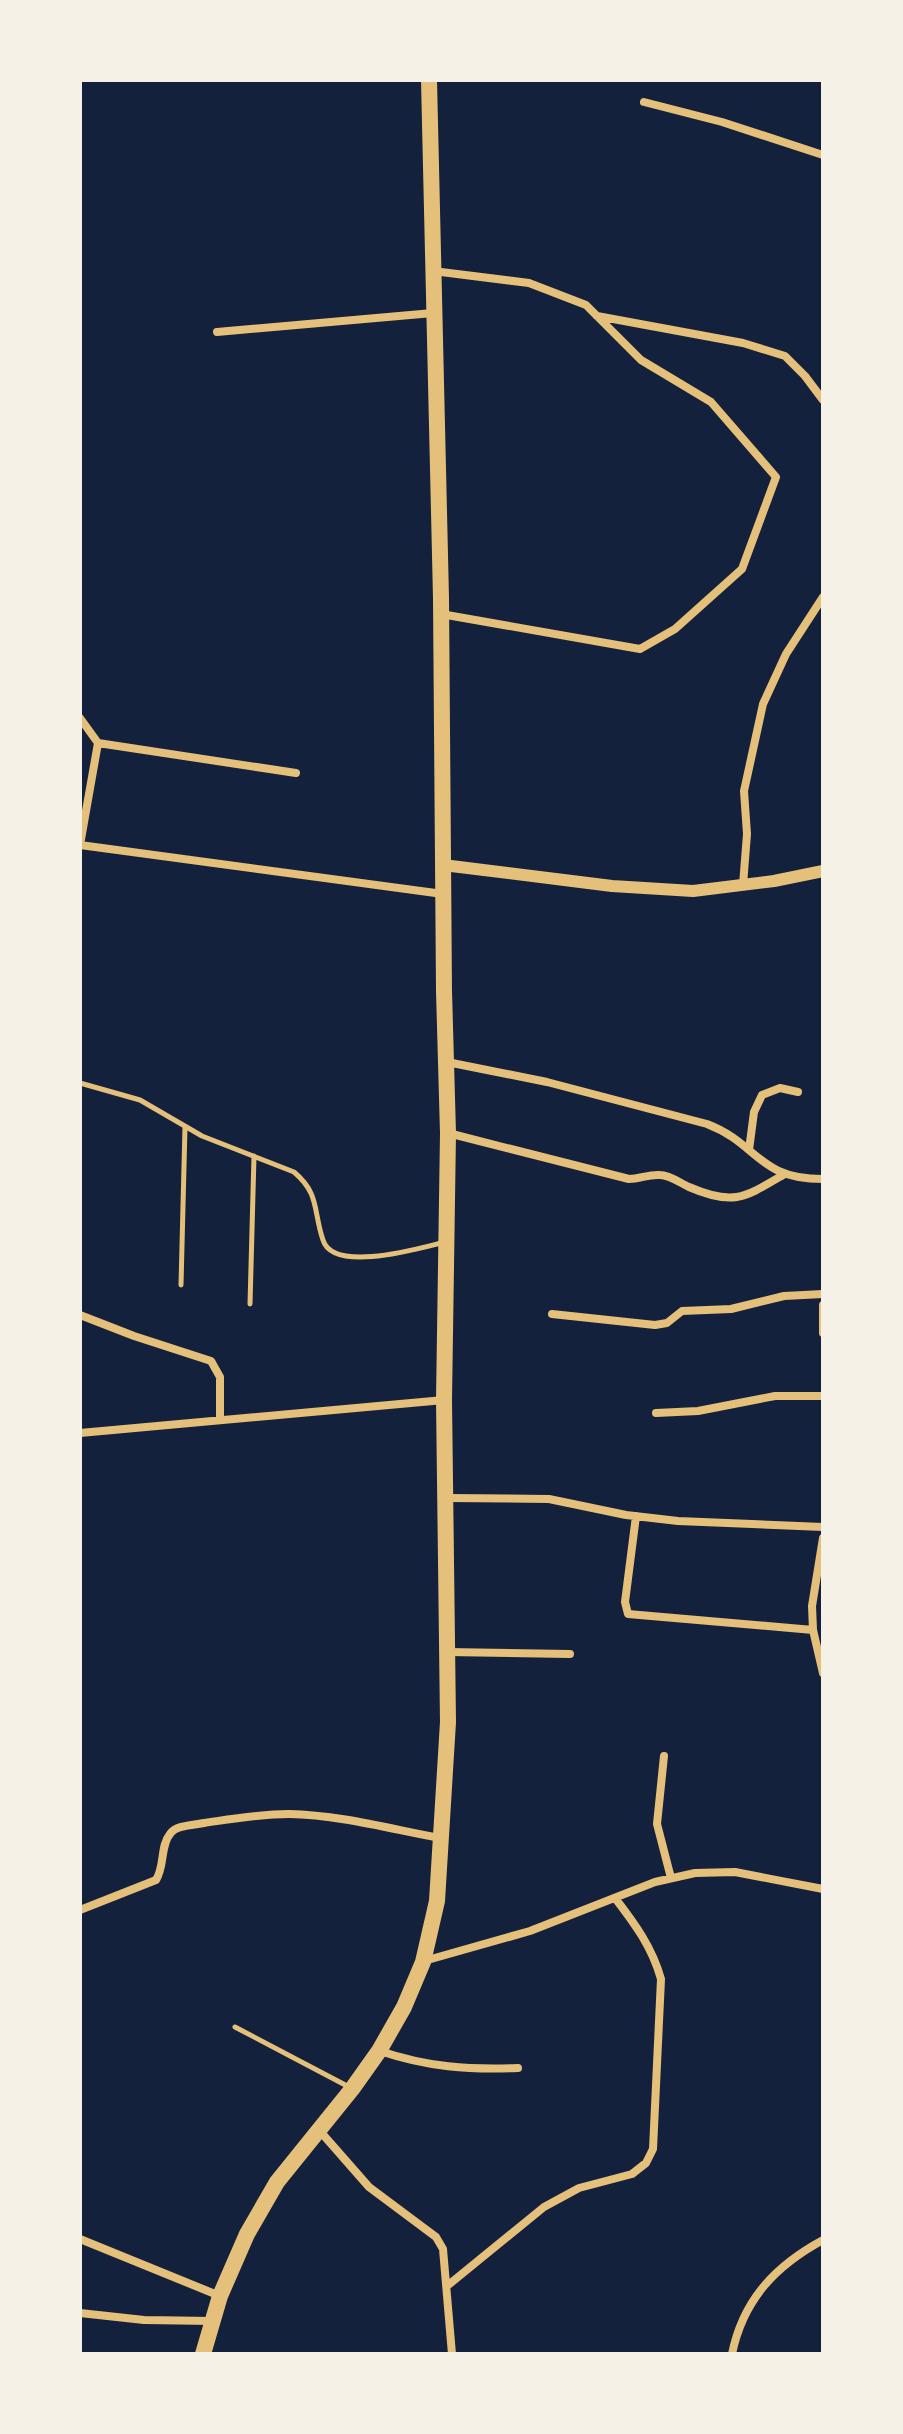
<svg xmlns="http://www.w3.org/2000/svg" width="903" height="2434" font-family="Signika,sans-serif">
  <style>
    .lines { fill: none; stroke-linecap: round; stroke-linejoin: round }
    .service { stroke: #e5c07b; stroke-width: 5 }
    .minor { stroke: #e5c07b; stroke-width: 8 }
    .tertiary { stroke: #e5c07b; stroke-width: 12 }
    .trunk { stroke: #e5c07b; stroke-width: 16 }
  </style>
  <rect width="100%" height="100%" fill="#14213d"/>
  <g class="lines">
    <path class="service" d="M80 1083 140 1100 202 1136 294 1172C320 1194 313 1211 323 1240 333 1273 417 1249 441 1243
      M181 1285 185 1127
      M250 1304 254 1156
      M235 2027 351 2088"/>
    <path class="minor" d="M644 102 722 122 823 155
      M433 271 529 283 586 305 641 360 711 402 776 477 742 569 675 629 640 649 441 614
      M597 316 743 343 785 356 805 376 823 400
      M217 332 433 313
      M80 718 98 743 80 845
      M98 743 296 773
      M80 845 443 894
      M743 885 747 834 744 791 763 704 786 654 823 597
      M447 1062 547 1082 707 1124C759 1144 757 1179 823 1179
      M448 1133 629 1179C640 1179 649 1174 660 1175 670 1175 680 1183 689 1187 733 1206 744 1198 783 1175
      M749 1150 754 1112 762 1095 780 1088 798 1092
      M823 1305V1333
      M552 1314 655 1325 667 1323 682 1311 731 1309 784 1296 823 1294
      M80 1315 134 1336 211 1361 220 1377V1420
      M656 1413 698 1411 775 1396H823
      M80 1433 444 1400
      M446 1498 549 1499 626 1515 678 1521 823 1527
      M636 1516 625 1602 628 1614 813 1630 823 1673
      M813 1630 812 1606 823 1538
      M447 1652 570 1654
      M664 1756 657 1824 671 1878
      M80 1910 156 1880C165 1866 160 1846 170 1834 176 1825 194 1825 204 1823 232 1819 261 1814 289 1814 339 1815 391 1829 440 1838
      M424 1961 530 1931 655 1882 695 1873 735 1872 823 1889
      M380 2051C427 2067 469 2070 518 2068
      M319 2130 369 2187 436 2237 443 2249 452 2354
      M80 2239 220 2296
      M447 2286 544 2207 579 2188 632 2174 646 2163 653 2149 661 1979C652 1947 635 1924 615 1898
      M80 2313 144 2320 212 2321
      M732 2354C743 2300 775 2266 823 2240"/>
    <path class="tertiary" d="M443 865 612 886 693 891 774 881 823 871"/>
    <path class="trunk" d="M203 2354 220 2296 247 2234 277 2182 352 2089 379 2051 404 2007 423 1962 437 1901 448 1722 444 1400 448 1133 444 991 441 598 429 80"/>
  </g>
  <rect width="903" height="2434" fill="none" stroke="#f6f1e7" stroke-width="164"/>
</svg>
